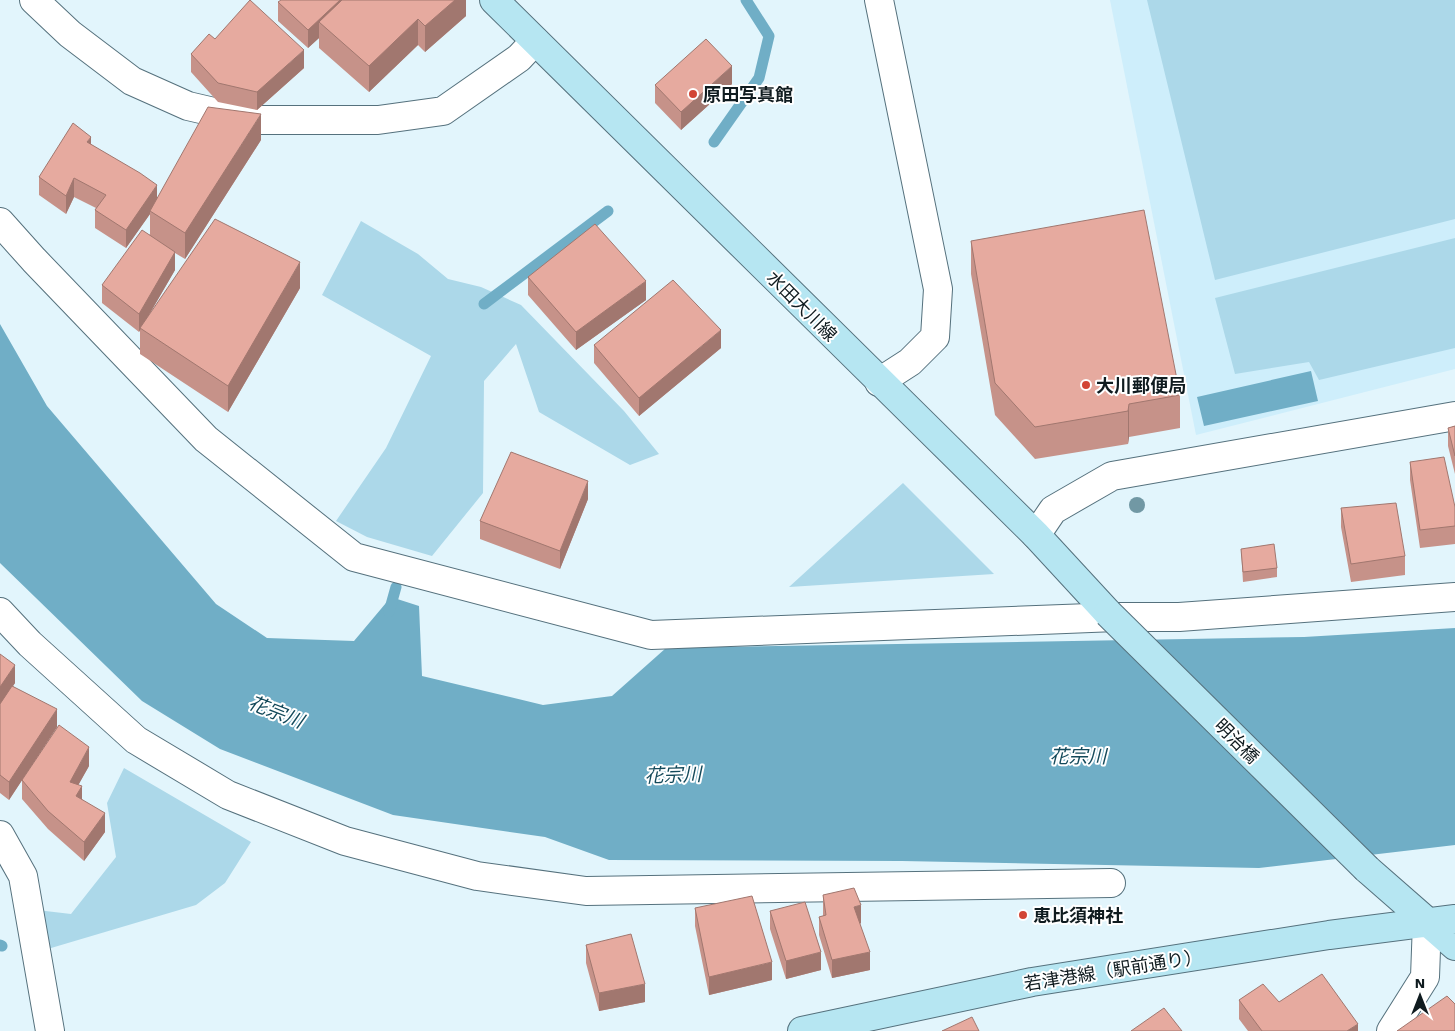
<svg xmlns="http://www.w3.org/2000/svg" width="1455" height="1031" font-family="'Work Sans','Noto Sans JP',sans-serif">
  <style>
    .built { fill: #ceeefb }
    .green { fill: #acd8e9 }
    .water { fill: #70aec6 }
    .lines { fill: none; stroke-linecap: round; stroke-linejoin: round }
    .stream { stroke: #70aec6; stroke-width: 11 }
    .minor-casing { stroke: #55717d; stroke-width: 30 }
    .tertiary-casing { stroke: #55717d; stroke-width: 30 }
    .secondary-casing { stroke: #55717d; stroke-width: 30 }
    .minor { stroke: #fff; stroke-width: 28 }
    .tertiary { stroke: #fff; stroke-width: 28 }
    .secondary { stroke: #b6e6f2; stroke-width: 28 }
    .secondary-bridge-casing { stroke: #55717d; stroke-width: 30; stroke-linecap: butt }
    .secondary-bridge { stroke: #b6e6f2; stroke-width: 28 }
    .tree { fill: #7198a4 }
    .wall { fill: #c69289 }
    .shaded-wall { fill: #a1776f }
    .building { fill: #e6aa9f; stroke: #a1776f }
    .poi-dot { fill: #d24535; stroke: #fff; stroke-width: 2 }
    .labels { text-anchor: middle; dominant-baseline: central; stroke-width: 4; stroke-linejoin: round; paint-order: stroke }
    .poi-label { font-size: 18px; font-weight: bold; fill: #0f1b1f; stroke: #fff; text-anchor: start }
    .street-label { font-size: 18px; fill: #0f1b1f; stroke: #fff }
    .water-label { font-size: 19px; font-style: italic; fill: #13495a; stroke: #fff }
  </style>
  <rect width="100%" height="100%" fill="#e2f5fc"/>
  <path class="built" d="M1110 0H1455V369L1196 435Z"/>
  <path class="green" d="M1147 0H1455V219L1215 280Z
    M361 221 418 254 448 279 481 287 521 305 624 411 659 454 630 465 539 412 516 344 484 381 483 493 432 556 367 537 336 521 386 448 431 356 322 295Z
    M1455 238V348L1319 380 1309 362 1235 374 1215 298Z
    M903 483 994 574 789 587Z
    M124 768 251 842 225 883 196 905 41 951 37 910 71 914 116 857 107 803Z"/>
  <path class="water" d="M0 324 47 406 216 604 267 638 354 641 391 597 419 606 422 676 543 705 612 696 666 648 1304 637 1455 628V845L1259 868 902 861 609 860 545 837 393 815 220 749 142 701 0 563Z
    M1311 371 1318 401 1204 426 1197 397Z"/>
  <g class="lines">
    <path class="stream" d="M714 142 759 78 769 36 746 0
      M484 304 608 211
      M389 612 396 587
      M0 945 2 946"/>
    <defs>
      <path id="minor" d="M34 0 70 34 132 81 188 106 248 120H378L443 111 519 58 535 41
        M0 222 34 260 206 439 354 557 651 635 1116 617H1179L1455 597
        M0 612 30 644 136 740 228 795 345 841 477 876 586 891 1111 883
        M0 835 23 876 50 1031
        M1391 1031 1425 977 1427 922"/>
      <path id="tertiary" d="M879 0 938 289 935 337 910 362 879 382
        M1036 535 1053 510 1112 476 1455 416"/>
      <path id="secondary" d="M494 0 1036 535 1108 613
        M1367 869 1455 946
        M802 1031 1032 982 1329 935 1455 919"/>
    </defs>
    <use href="#minor" class="minor-casing"/>
    <use href="#tertiary" class="tertiary-casing"/>
    <use href="#secondary" class="secondary-casing"/>
    <use href="#minor" class="minor"/>
    <use href="#tertiary" class="tertiary"/>
    <use href="#secondary" class="secondary"/>
    <defs>
      <path id="secondary-bridge" d="M1108 613 1367 869"/>
    </defs>
    <use href="#secondary-bridge" class="secondary-bridge-casing"/>
    <use href="#secondary-bridge" class="secondary-bridge"/>
  </g>
  <circle class="tree" cx="1137" cy="505" r="8"/>
  <path class="wall" d="M466 0V16L425 52 418 45 369 92 319 48V38L308 48 278 21V2Z
    M215 39 304 68 257 110 218 102 191 72V54Z
    M732 84 681 130 655 103V85Z
    M261 140 185 259 175 253V270L146 320 300 288 228 412 140 354V329L139 332 102 303V285L150 234V214L126 248 95 228V210L96 208 74 197 66 214 39 195V177L91 144 157 198Z
    M971 241 1180 395V428L1129 437 1128 444 1035 459 995 415 971 274Z
    M528 277 646 300 576 350 528 295Z
    M594 345 721 348 639 416 594 363Z
    M1455 426V474L1448 446V428Z
    M1410 462 1455 507V544L1420 548 1410 480Z
    M588 499 560 569 480 539V521Z
    M1341 508 1405 556V575L1351 582 1341 527Z
    M1241 549 1277 568V577L1243 582Z
    M0 654 15 683 13 686 57 727 9 800 0 793Z
    M89 766 78 785 82 799 105 832 84 861 48 829 22 799V780Z
    M823 895 861 923 860 924 870 970 832 978 819 935V917L823 916Z
    M695 908 772 980 709 995 695 926Z
    M770 911 821 970 786 979 770 929Z
    M586 945 645 1002 599 1011 586 963Z
    M1239 1000 1279 1002 1358 1031H1248L1239 1019Z"/>
  <path class="shaded-wall" d="M340 0H360L319 22V38L308 48V30Z
    M455 0H466V16L425 52V26Z
    M418 19V45L369 92V66Z
    M304 50V68L257 110V92Z
    M732 66V84L681 130V112Z
    M261 114V140L185 259V233Z
    M91 137V155L87 142Z
    M74 178V197L66 214V196Z
    M157 185V203L150 211V214L126 248V230Z
    M175 252V270L139 332V314Z
    M300 262V288L228 412V386Z
    M646 281V300L576 350V332Z
    M721 330V348L639 416V398Z
    M1129 404V437L1128 444V411Z
    M588 481V499L560 569V551Z
    M15 665V683L0 705V687Z
    M57 709V727L9 800V782Z
    M89 747V766L70 800V782Z
    M82 786V804L76 796Z
    M105 813V832L84 861V842Z
    M861 905V923L854 925V907Z
    M821 952V970L786 979V961Z
    M870 952V970L832 978V960Z
    M772 962V980L709 995V977Z
    M645 984V1002L599 1011V993Z
    M1358 1024V1031H1347Z"/>
  <path class="building" d="M250 0 304 50 257 92 218 83 191 54 209 34 215 39Z
    M281 0H340L308 30 278 2Z
    M342 0H455L425 26 418 19 369 66 319 22Z
    M706 39 732 66 681 112 655 85Z
    M208 107 261 114 185 233 150 211Z
    M73 123 91 137 87 142 140 173 157 185 126 230 95 210 106 195 74 178 66 196 39 177Z
    M1144 210 1180 395 1129 404 1128 411 1035 427 995 383 971 241Z
    M215 219 300 262 228 386 140 328Z
    M595 224 646 281 576 332 528 277Z
    M142 230 175 252 139 314 102 285Z
    M673 280 721 330 639 398 594 345Z
    M1455 426V456L1448 428Z
    M511 452 588 481 560 551 480 521Z
    M1444 457 1455 507V526L1420 530 1410 462Z
    M1396 503 1405 556 1351 564 1341 508Z
    M1274 544 1277 568 1243 572 1241 549Z
    M0 654 15 665 0 687Z
    M12 686 57 709 9 782 0 775V704Z
    M59 725 89 747 70 782 82 786 76 796 105 813 84 842 48 811 22 780Z
    M854 888 861 905 854 907 870 952 832 960 819 917 826 915 823 895Z
    M752 896 772 962 709 977 695 908Z
    M805 902 821 952 786 961 770 911Z
    M631 934 645 984 599 993 586 945Z
    M1322 974 1358 1024 1347 1031H1262L1239 1000 1263 984 1279 1002Z
    M1447 996 1455 1004V1031H1397Z
    M1164 1008 1182 1031H1131Z
    M972 1017 979 1031H942Z"/>
  <g class="poi-dot">
    <circle cx="693" cy="94" r="5"/>
    <circle cx="1086" cy="385" r="5"/>
    <circle cx="1023" cy="915" r="5"/>
  </g>
  <g class="labels">
    <g class="poi-label">
      <text x="703" y="94">原田写真館</text>
      <text x="1096" y="385">大川郵便局</text>
      <text x="1033" y="915">恵比須神社</text>
    </g>
    <g class="street-label">
      <text transform="translate(802 306) rotate(45)">水田大川線</text>
      <text transform="translate(1237 741) rotate(45)">明治橋</text>
      <text transform="translate(1113 970) rotate(-9)">若津港線（駅前通り）</text>
    </g>
    <g class="water-label">
      <text transform="translate(276 712) rotate(21)">花宗川</text>
      <text x="1078" y="756">花宗川</text>
      <text transform="translate(673 775) rotate(-2)">花宗川</text>
    </g>
  </g>
  <g transform="translate(1420 996)" stroke="#ffffff" stroke-width="4" paint-order="stroke">
  <path d="M0-4L9 19L0 12L-9 19Z" fill="#0f1b1f"/>
  <text y="-8" font-size="14" font-weight="bold" text-anchor="middle" fill="#0f1b1f">N</text>
  </g>
</svg>
